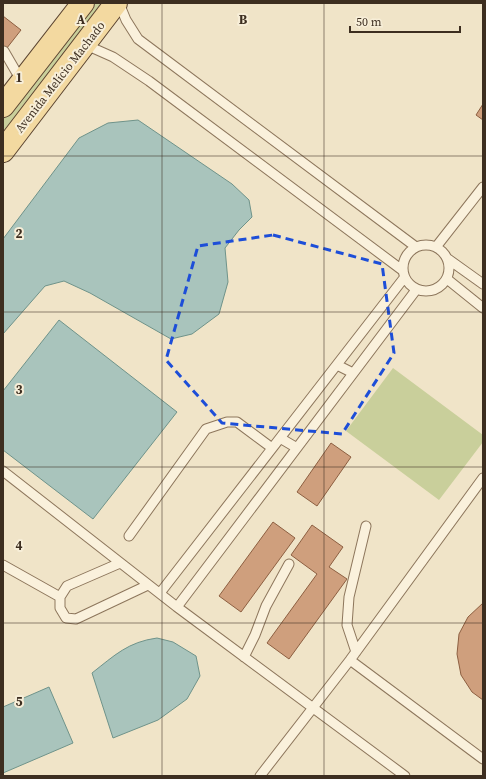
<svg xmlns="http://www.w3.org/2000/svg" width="486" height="779" font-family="'Source Serif 4',serif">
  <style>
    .green { fill: #c9cf9b }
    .water { fill: #a9c4bc; stroke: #6f938a }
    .building { fill: #cf9f7d; stroke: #8d5f41 }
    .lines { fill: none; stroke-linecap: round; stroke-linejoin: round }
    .service-casing { stroke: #8d765c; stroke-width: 11 }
    .primary-casing { stroke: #5b4430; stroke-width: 24 }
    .service { stroke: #faf1dc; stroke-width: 9 }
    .primary { stroke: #f3d9a0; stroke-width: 22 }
    .marked { fill: none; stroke: #1d4ed8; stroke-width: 3; stroke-dasharray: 8 5; stroke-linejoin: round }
    .grid { fill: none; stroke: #3d2e20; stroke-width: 1; stroke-opacity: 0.55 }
    .labels { text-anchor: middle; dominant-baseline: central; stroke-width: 4; stroke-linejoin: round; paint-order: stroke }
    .street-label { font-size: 12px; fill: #3d2e20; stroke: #f7eed8 }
    .grid-label { font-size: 13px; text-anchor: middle; font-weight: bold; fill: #3d2e20; stroke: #f7eed8; stroke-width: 4; stroke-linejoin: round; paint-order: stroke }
  </style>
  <rect width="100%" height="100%" fill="#f0e4c8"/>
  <path class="green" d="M90 3H107L3 140V119Z
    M393 368 483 435V442L439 500 346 431Z"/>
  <path class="water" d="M138 120 232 184 249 200 252 217 239 230 225 248 228 282 219 314 192 334 171 339 90 293 64 281 45 286 3 334V239L79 138 108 123Z
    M59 320 177 412 93 519 3 450V391Z
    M157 638 173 642 196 656 200 676 187 699 158 720 113 738 92 673C115 655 128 642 157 638Z
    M49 687 73 743 3 773V707Z"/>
  <path class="building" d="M3 16 21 30 3 53Z
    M483 104V120L476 115Z
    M331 443 351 457 317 506 297 492Z
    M273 522 295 538 241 612 219 596Z
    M312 525 343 547 329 567 347 579 289 659 267 643 317 574 291 555Z
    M483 603V700L472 692 461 675 457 654 459 634 468 617Z"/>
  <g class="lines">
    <defs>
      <path id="service" d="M119 3 126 20 138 39 416 247
        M86 45 113 57 149 81 402 270
        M4 51 22 82
        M403 268a23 23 0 1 1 46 0a23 23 0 1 1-46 0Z
        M436 247 483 187
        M448 259 483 284
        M447 279 483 308
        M337 365 353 373
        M280 438 297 448
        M3 471 177 607 405 776
        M129 536 206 429 227 422H237L272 448
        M120 563 67 586 60 597V608L66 618 76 619 148 585
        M3 565 60 597
        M160 593 404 278
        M177 607 416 290
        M356 652 347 625 349 597 366 526
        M244 657 255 635 266 606 289 564
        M350 660 483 759
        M260 776 350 660 483 478"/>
      <path id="primary" d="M3 106 83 3
        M3 151 116 3"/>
    </defs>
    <use href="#service" class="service-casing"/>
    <use href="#primary" class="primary-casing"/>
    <use href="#service" class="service"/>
    <use href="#primary" class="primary"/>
  </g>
  <path class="marked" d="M273 235 382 264 394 353 342 434 222 423 166 360 198 246Z"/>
  <path class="grid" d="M162 3V776M324 3V776M3 156H483M3 312H483M3 467H483M3 623H483"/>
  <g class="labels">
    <g class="street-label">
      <text transform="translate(60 77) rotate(-52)">Avenida Melício Machado</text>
    </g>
  </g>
  <g class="grid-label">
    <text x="81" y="24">A</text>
    <text x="243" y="24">B</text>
    <text x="19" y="82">1</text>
    <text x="19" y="238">2</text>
    <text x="19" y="394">3</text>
    <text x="19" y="550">4</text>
    <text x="19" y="706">5</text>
  </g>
  <rect width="486" height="779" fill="none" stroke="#3d2e20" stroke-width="8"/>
  <path d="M350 26v6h110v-6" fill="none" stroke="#3d2e20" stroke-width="2"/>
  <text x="356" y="26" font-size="12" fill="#3d2e20" stroke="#f7eed8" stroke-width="3" paint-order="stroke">50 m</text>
</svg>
